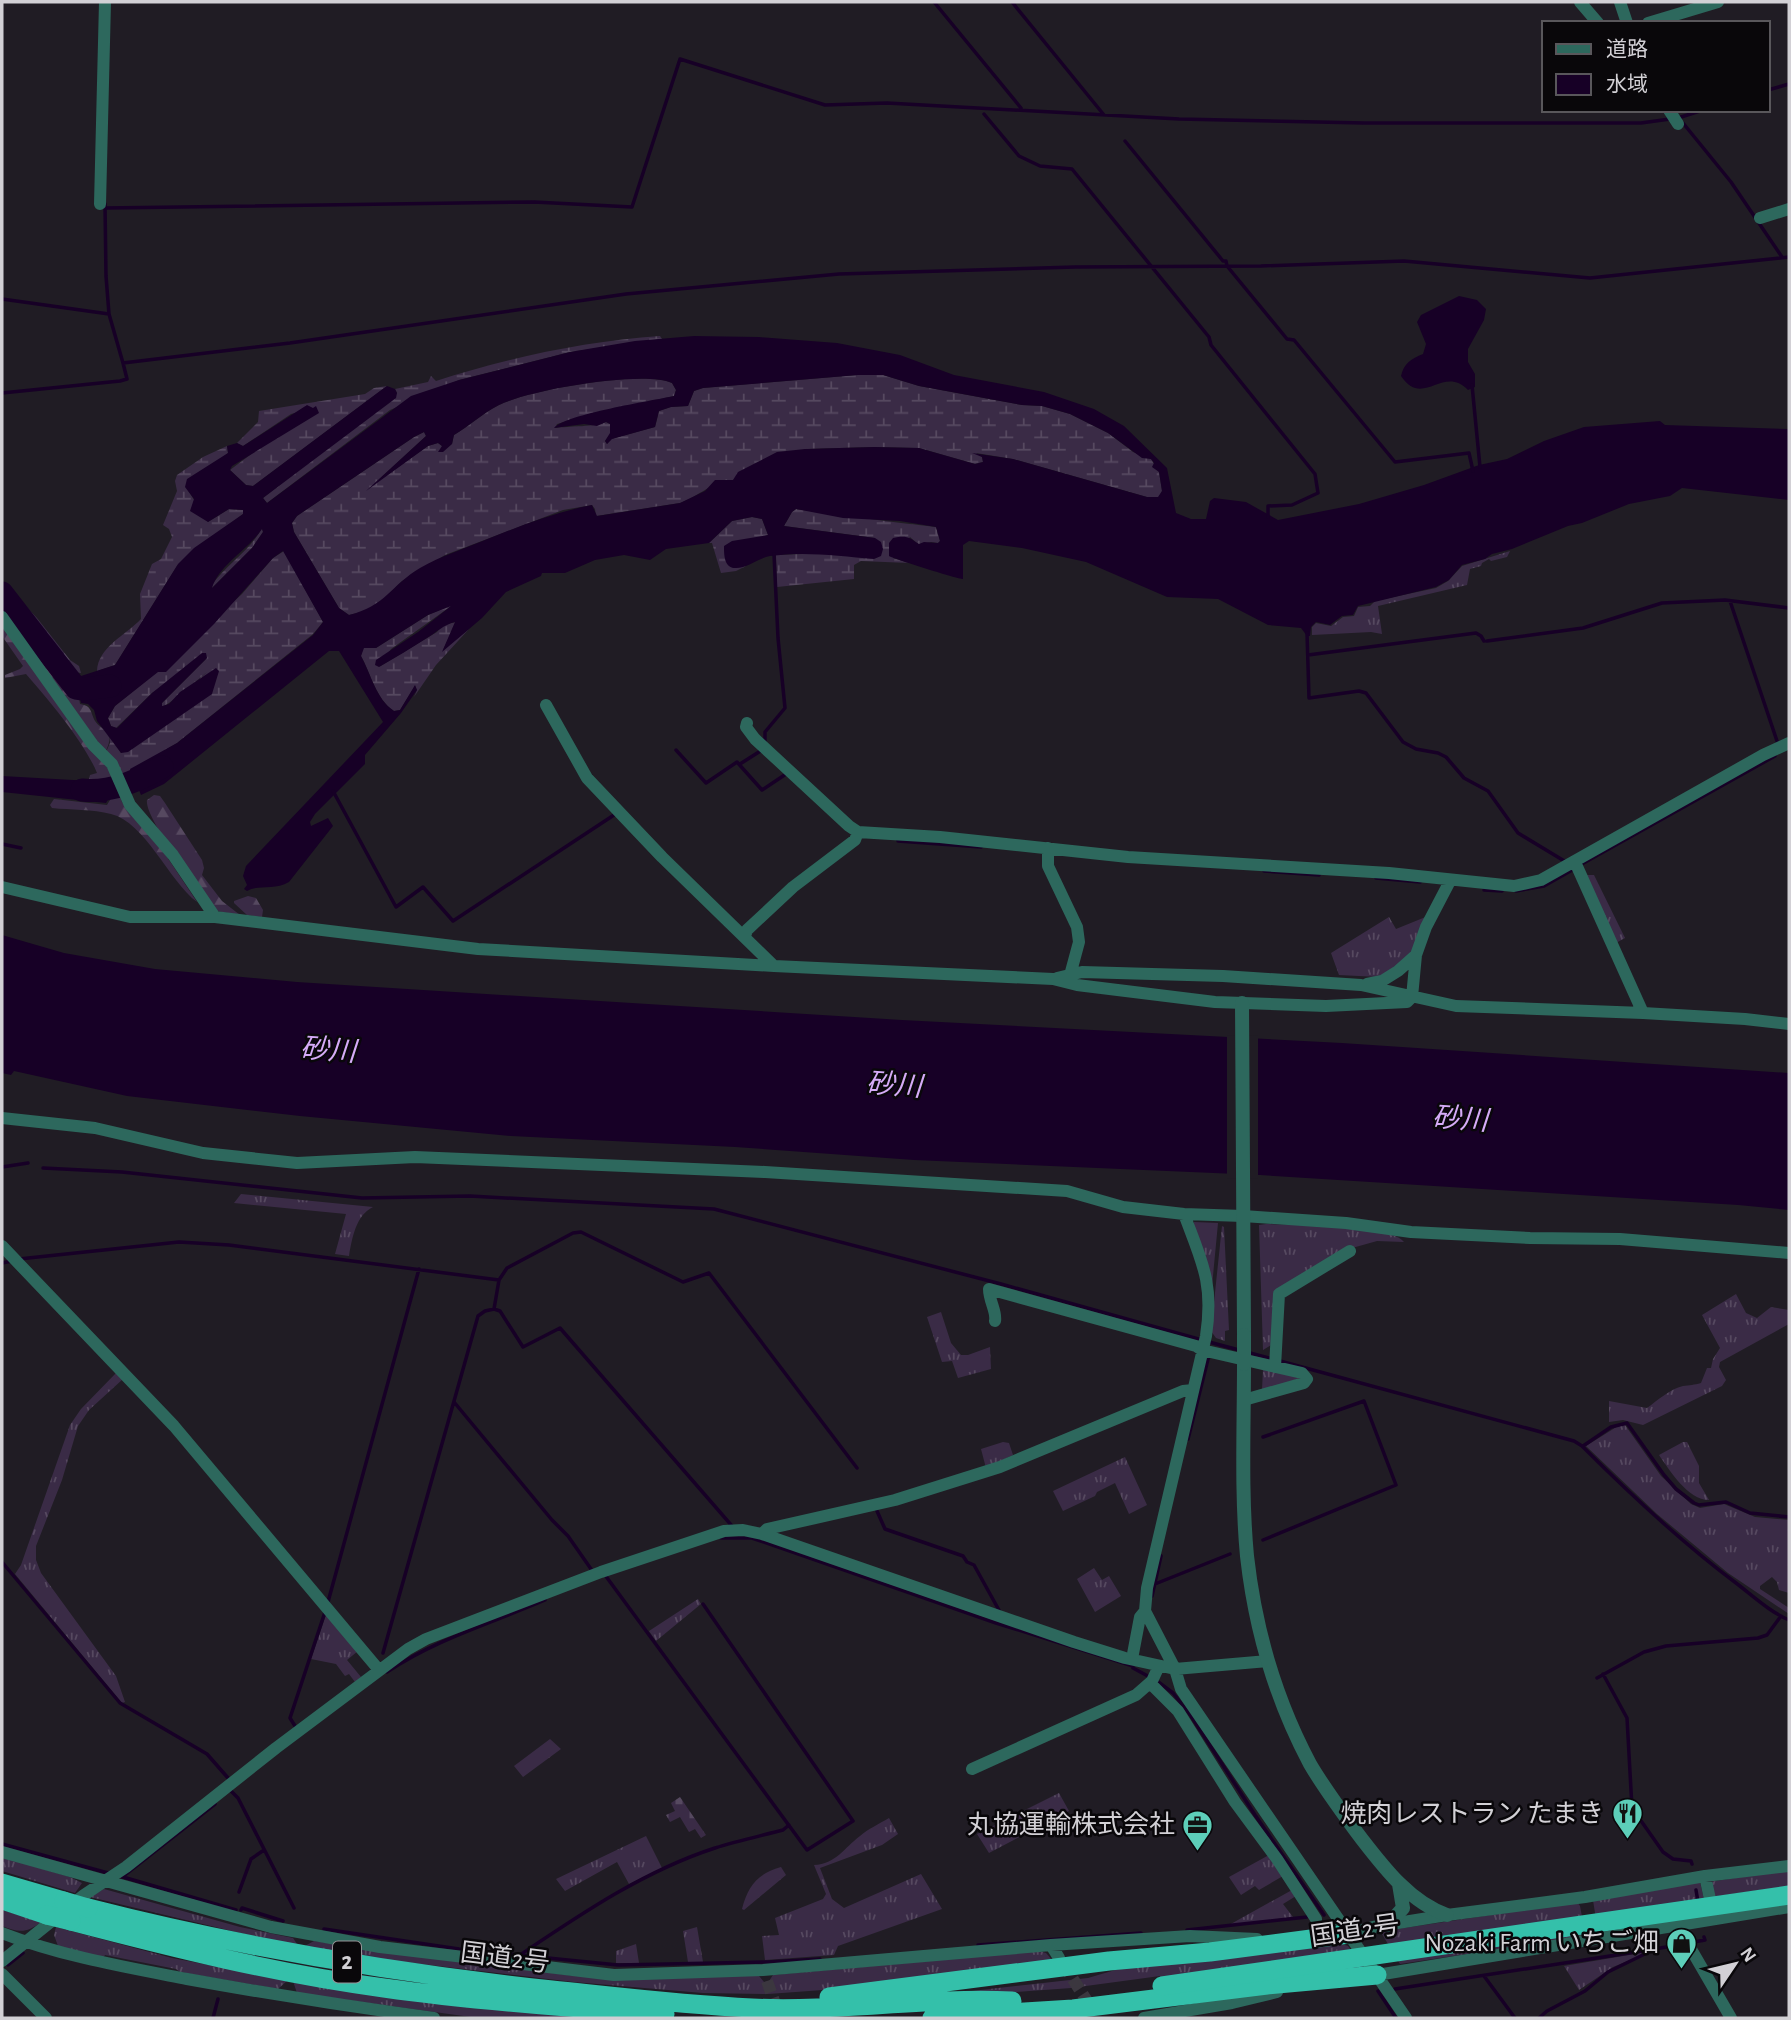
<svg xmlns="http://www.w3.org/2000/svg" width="1791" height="2020" font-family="'Alegreya Sans','Noto Sans JP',sans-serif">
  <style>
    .grass { fill: url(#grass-tufts) }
    .forest { fill: url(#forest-firs) }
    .wetland { fill: url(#wetland-marsh) }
    .cemetery { fill: url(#cemetery-stones) }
    .water { fill: #170026; fill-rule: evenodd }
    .pier { fill: #201c24 }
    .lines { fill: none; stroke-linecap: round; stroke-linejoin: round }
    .stream { stroke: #170026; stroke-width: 3.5 }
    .river { stroke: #170026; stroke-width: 23 }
    .minor-tunnel { stroke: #3b373f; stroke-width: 12; stroke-dasharray: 12 6; stroke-linecap: butt }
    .minor { stroke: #2d685d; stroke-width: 12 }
    .tertiary { stroke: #2d685d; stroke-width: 14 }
    .trunk { stroke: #34c0aa; stroke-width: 19 }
    .tertiary-bridge { stroke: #2d685d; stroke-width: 14 }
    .trunk-bridge { stroke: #34c0aa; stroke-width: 19 }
    .labels { text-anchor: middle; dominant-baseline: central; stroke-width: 5; stroke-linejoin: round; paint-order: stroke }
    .shield { fill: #09070a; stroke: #969498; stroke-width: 2 }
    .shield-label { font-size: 24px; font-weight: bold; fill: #d2d0d5 }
    .poi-label { font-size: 26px; fill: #d2d0d5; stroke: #09070a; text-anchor: end }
    .street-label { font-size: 26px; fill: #d2d0d5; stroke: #09070a }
    .water-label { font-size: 28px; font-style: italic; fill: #d5abf7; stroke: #09070a }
  </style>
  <defs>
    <pattern id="grass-tufts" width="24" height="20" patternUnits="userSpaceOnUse" patternTransform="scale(1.75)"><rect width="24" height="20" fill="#3a2b46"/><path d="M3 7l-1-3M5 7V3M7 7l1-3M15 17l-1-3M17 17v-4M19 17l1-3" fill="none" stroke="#564960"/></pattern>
    <pattern id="forest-firs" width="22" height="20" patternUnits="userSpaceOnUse" patternTransform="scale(1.75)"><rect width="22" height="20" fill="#3a2b46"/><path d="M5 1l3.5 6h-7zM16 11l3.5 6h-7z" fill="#564960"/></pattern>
    <pattern id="wetland-marsh" width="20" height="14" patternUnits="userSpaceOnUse" patternTransform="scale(1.75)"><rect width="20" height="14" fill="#3a2b46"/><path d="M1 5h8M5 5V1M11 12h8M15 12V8" fill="none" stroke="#564960"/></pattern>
    <pattern id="cemetery-stones" width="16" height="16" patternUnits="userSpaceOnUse" patternTransform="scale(1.75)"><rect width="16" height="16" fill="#3a2b46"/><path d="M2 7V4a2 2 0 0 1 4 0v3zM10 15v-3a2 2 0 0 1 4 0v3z" fill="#564960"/></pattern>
  </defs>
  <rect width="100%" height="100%" fill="#201c24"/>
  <path class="grass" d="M1510 551 1507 557 1491 561 1489 559 1482 563 1481 566 1470 569 1467 585 1378 606 1382 634 1371 632 1312 635V627L1316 623 1331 626 1343 617 1354 616 1358 607 1370 606 1375 601 1436 588 1448 581 1462 566Z
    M1586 875H1594L1625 938 1614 944Z
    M1428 916 1412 953 1404 962 1379 977 1339 975 1331 953 1389 917 1396 929Z
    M241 1194 373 1207C356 1215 352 1238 349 1256L335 1254 346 1214 234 1203Z
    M1194 1222 1218 1223 1212 1286 1194 1232Z
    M1266 1224C1291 1225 1392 1224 1404 1242L1377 1241 1352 1248 1278 1290 1273 1344 1263 1350 1259 1225Z
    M1222 1226 1224 1227 1229 1330 1225 1331V1341L1216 1338 1211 1331Z
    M1736 1294 1746 1313 1757 1318 1771 1307 1789 1310V1324L1720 1362 1719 1367 1726 1380 1722 1386 1643 1425 1623 1420 1609 1422V1401L1647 1408C1658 1400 1670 1389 1683 1386 1690 1385 1694 1385 1701 1383L1707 1368H1711L1713 1359 1720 1348 1702 1315Z
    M941 1312 951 1343 961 1355H968L990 1347 991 1369 958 1378 952 1361 942 1362 927 1317Z
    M1263 1369 1301 1378 1262 1390Z
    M117 1372 123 1379 89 1410 78 1426 62 1480 36 1546V1560L41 1573 116 1676 125 1702 122 1703 15 1574 21 1565 70 1425 81 1409Z
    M1625 1425 1661 1476 1691 1504 1700 1508 1724 1504 1755 1517 1789 1520V1593L1779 1590 1777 1582 1772 1577 1760 1586V1589L1789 1608V1614L1728 1573 1657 1514 1586 1446 1618 1426Z
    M1003 1442 1009 1443 1013 1455 986 1468 981 1449Z
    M1683 1442H1687L1699 1466V1483L1709 1500C1688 1500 1670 1471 1659 1455Z
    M1125 1457 1147 1505 1129 1514 1115 1483 1097 1492 1095 1496 1063 1511 1053 1491Z
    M1094 1568 1102 1580 1109 1576 1121 1596 1095 1612 1077 1579Z
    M698 1599 701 1604 656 1641 649 1631Z
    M327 1612 358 1651 347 1660 361 1677 355 1682 349 1674 345 1676 336 1664 311 1659Z
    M550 1739 561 1749 523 1777 514 1766Z
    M1059 1793 1069 1811 989 1853 977 1834Z
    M889 1818 898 1834 882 1845 820 1868 832 1899 844 1908 921 1874 942 1909 838 1946 834 1955 765 1960 762 1936 779 1935 775 1918 823 1899 826 1894 814 1865C836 1864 844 1848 860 1836 868 1829 879 1824 889 1818Z
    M646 1836 662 1868 629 1884 617 1862 565 1891 556 1879Z
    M1269 1855 1283 1876 1259 1890 1255 1886 1241 1895 1229 1877Z
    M2 1857 70 1877 82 1883 75 1893 2 1871Z
    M781 1867 786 1875 744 1910 742 1909C748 1886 757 1874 781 1867Z
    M1789 1870V1886L1711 1897 1709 1882Z
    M1700 1882 1708 1917 1598 1932 1593 1900Z
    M104 1889 240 1927 293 1938 299 1947 90 1897Z
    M1292 1890 1296 1896 1283 1904 1293 1917 1229 1925Z
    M1577 1902 1580 1906 1585 1933 1582 1937 1400 1964 1382 1934 1384 1931Z
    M2 1910 41 1922C26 1934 18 1932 2 1926Z
    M56 1927 172 1958 288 1980 278 1989 180 1972 176 1969 105 1955 103 1958 58 1946 54 1935Z
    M697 1927 703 1962H688L683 1931Z
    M314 1941 574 1976H759L764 1982 769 1981 773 1975 1039 1951 1046 1953 1053 1961 850 1988 768 1994 703 1993 574 1982 387 1960 303 1947Z
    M1339 1943 1348 1946 1363 1967 1165 1994 1160 1976 1071 1988 935 1998 963 1992 1088 1978 1146 1961Z
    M636 1944 639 1963H616V1951Z
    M1641 1953 1642 1955 1613 1967 1579 1990 1564 1966Z
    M293 1981 593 2018H478L297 1993Z"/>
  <path class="forest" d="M2 581 37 618 70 660 79 666 81 673 74 672 6 590Z
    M2 600 61 677 78 692 80 704C92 706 90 711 95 721 98 726 105 729 108 734 111 740 108 747 105 752L2 611Z
    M2 623 112 774 122 802 127 810 163 851 197 902C169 881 145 822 111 814 93 809 71 810 52 808L50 805 54 799 107 805 113 795 112 784 89 779 90 775 97 773C85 743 48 699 26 674L5 678V675L20 669 23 666 2 636Z
    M154 795 160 796 165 803 202 860 204 868 202 875 222 901 240 915 217 911C203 892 144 819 147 800Z
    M248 896 256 898 263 910 262 917 247 915 234 903V901Z"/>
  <path class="wetland" d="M660 336 662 339 570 352 459 380 390 410 267 503 263 498 397 393 395 389 428 382 431 376 436 381C506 358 586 341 660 336Z
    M857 375H883L919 386 1022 405 1042 406 1070 414 1108 433 1133 452 1151 459 1159 472 1162 491 1159 497H1147L1013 459 976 453 982 457 983 462 975 464 919 448 874 447 805 449 733 480C714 480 698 497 680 503L596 516 595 509 592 505 563 510 445 555 402 581 383 600 365 611 349 615 339 608 294 532 292 523 297 516 414 437 424 432 426 436 374 484 428 446 438 443 442 446 452 444 454 435C469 426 483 413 499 405 529 390 642 370 672 383L676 390 674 396 592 414 557 424 555 428C569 426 596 427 606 422L610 424 611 433 605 441 607 444 611 439 655 427 659 411 671 407 688 406 694 391 703 388Z
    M387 386 253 486 246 485 230 470 313 408 291 414 243 446 237 443 258 422 259 411 365 394 374 388Z
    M227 446 228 453 186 487 208 522 229 509 243 510V514L177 566 115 665 97 671C98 647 126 635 141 619L140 594 152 564 161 559 172 537 169 529 163 525 177 491 175 481 177 475 203 457Z
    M796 509C843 515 889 522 936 527L940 541 938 543 931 542 919 545 910 537 893 558 909 563 861 561 854 565V579L777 587 776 555 804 554 875 538 784 526 792 512Z
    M752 517 762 519 768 535 762 537 733 568 746 566 736 571 721 573 712 543H709L732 521Z
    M262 528 263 532 252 548 211 589V586C226 565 250 551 262 528Z
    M284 551 323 622 313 634 177 743 122 776 106 752 110 743 109 734 121 753 207 672C196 681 172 703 162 707V703L207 658 152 693 116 728 111 726 108 718 115 706 158 671 242 594 273 558Z
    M454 604 391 649 379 667 437 632 443 625 456 622 443 650 469 629 436 665 414 697 417 690 415 686 400 710 394 711C376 699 371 674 361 656L363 648H376L428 615Z"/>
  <path class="cemetery" d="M680 1797 706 1835 701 1838 695 1829 689 1832 680 1817 670 1822 666 1815 675 1811 671 1803Z"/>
  <path class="water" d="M1459 296 1477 300 1486 309 1484 320 1468 349V362L1475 374V387L1468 390C1443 364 1423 409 1401 376 1404 363 1411 359 1423 354L1426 344 1417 322 1421 315Z
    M694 336 759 337 837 343 900 355 954 375 1044 392 1094 409 1124 426 1167 468 1176 513 1191 519H1206L1210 501 1214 498 1246 502 1278 520 1359 504 1424 485 1479 465 1507 459 1544 441 1584 427 1660 421 1665 425 1789 429V500L1682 488 1670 496 1629 504 1582 523 1568 526 1512 549 1492 554 1485 559 1462 565 1449 580 1436 587 1358 606 1353 615 1342 616 1330 625 1316 622 1311 627 1310 636H1307L1301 628 1268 625 1218 599 1167 597 1086 562 1022 548 969 541 963 545V579C958 579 897 560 889 556V543L893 538C906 535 909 537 919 544L924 542 938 543 940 541 936 527 900 521 843 518 796 509 792 512 784 526 875 538 881 542 883 549 881 556 874 559C840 556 804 551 770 556 758 558 747 569 734 568 724 567 724 554 724 546L732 541 768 535 762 519 752 517 732 521 709 543 666 549 650 560 624 555 595 560 565 573H542L541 576 506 592 482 618 442 652 455 622C443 625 437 632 427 638 411 648 395 658 379 667L375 665 376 660 418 632 451 606 428 615 376 648H364L361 656C371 674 376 699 394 711L400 710 415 685 417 690 401 713 365 755V764L315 814 310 822 311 826 328 818 333 826 289 882C274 891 259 884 247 891L244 889 247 885 243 876 246 866 383 722 339 651H329L164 784 141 795 137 785 134 786 130 769 177 743 313 635 323 622 283 551 273 558 214 624 166 672H158L115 706 108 718 111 726 117 728 152 693 202 653H206L207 658 162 703V706L169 704 180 692 216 668 219 671 212 694 128 752 121 753 97 721 94 710 88 704 81 703 79 693 81 676 115 665 178 564 194 548 243 514V510L229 509 208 522 190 511 194 499 185 487 187 479 228 453 227 446 237 443 243 446 307 405 313 408 316 406 319 413 232 466 230 470 246 485 253 486 380 391 387 386 395 389 397 393 396 398 263 498 267 503 411 396 459 380 570 352 635 341ZM858 375H883L919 386 1022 405 1042 406 1070 414 1108 433 1142 458 1151 459 1154 463 1152 467 1159 472 1162 491 1158 497H1147L1013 459 972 453 982 457 983 462 975 464 919 448 874 447 805 449 777 452 738 472 733 480H715L705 491 680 503 597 516 592 505C555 512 520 526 485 540 463 549 441 556 420 568 391 585 386 606 349 615L339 608 294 532 292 523 297 516 414 437 424 432 426 436 366 491 428 446 438 443 442 446 438 452H443L452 444 454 435C469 426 483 413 499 405 529 390 643 370 672 383L676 390 674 396C651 401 566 414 554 428L584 424 597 426 606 422 610 424V433L605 441 607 444 612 439 655 427 659 411 671 407 688 406 694 391 703 388ZM262 529 263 532 252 548 212 588C219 565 249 549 262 529Z
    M2 776 91 781 110 785 112 793 106 803 2 792Z
    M2 935 64 953 155 969 297 982 902 1020 1342 1043 1789 1073V1210L1738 1205 1260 1175 914 1160 735 1147 511 1136 300 1116 127 1096 14 1071 11 1075 2 1073Z"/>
  <path class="pier" d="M1227 1035 1258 1036V1179L1227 1178Z"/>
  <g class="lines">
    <path class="stream" d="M934 2 1021 108
      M1012 2 1104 115
      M1768 90 1789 84
      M984 114 1019 156 1040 166 1072 169 1209 337 1211 345 1315 474 1318 493 1292 505 1268 506V517
      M1678 118 1703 110
      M1683 123 1731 182 1782 257
      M1125 141 1223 261H1226L1227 266 1287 339 1294 340 1395 462 1469 453 1473 471
      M105 204 106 276 109 314 123 363 290 343 626 294 839 274 1075 267 1261 266 1404 261 1590 278 1789 257
      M105 208 534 202 632 207 680 59 825 105 887 103 1179 119 1364 123H1641L1670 119
      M2 299 109 314
      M1472 385 1480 467
      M2 393 120 381 127 379 123 363
      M1730 601 1778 744
      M1307 633 1309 698 1359 691 1366 693 1403 742 1416 749 1438 753 1446 757 1464 778 1488 791 1518 833 1566 862
      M1487 641 1583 628 1662 603 1725 600 1789 608
      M1308 655 1476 633 1481 636 1484 641
      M765 743V732L785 708 778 638 774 554
      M676 750 706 783 737 762 762 790 786 774
      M740 764 762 750
      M333 791 396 907 423 887 453 921 617 813
      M898 841 981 847
      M2 844 21 848
      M1580 865 1775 756
      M1264 871 1319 875
      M1376 878 1420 882
      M1484 890 1502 891
      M1516 891 1544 886 1574 869
      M2 1167 28 1163
      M43 1168 122 1172 362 1198 470 1196 714 1209 1001 1284 1202 1340
      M19 1259 179 1242 229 1245 499 1280 507 1268 573 1233 581 1232 683 1282 709 1273 857 1468
      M2 1263 12 1261
      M494 1309 500 1311 523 1347 560 1328 732 1526
      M1209 1342 1239 1350
      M1250 1353 1273 1359
      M1280 1361 1574 1441 1582 1446C1631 1495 1681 1542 1736 1583 1753 1596 1770 1612 1789 1620
      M454 1402 552 1520 568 1536 591 1569
      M1188 1439 1209 1355
      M1583 1446 1611 1427 1627 1423 1664 1475 1676 1489 1694 1503 1699 1505 1726 1502 1750 1513 1789 1517
      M877 1511 885 1529 963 1556 967 1562 974 1565 1000 1612
      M721 1538H752L996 1623 1133 1666
      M1263 1540 1396 1485 1364 1401 1263 1437
      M2 1562 120 1703 207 1754 228 1778
      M605 1575 807 1850 853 1821 703 1604
      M1155 1584 1230 1554
      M1152 1596 1161 1556
      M328 1602 419 1269
      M383 1653 478 1316 485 1311 494 1309 499 1280
      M1133 1668 1157 1681 1173 1693 1191 1716 1255 1815 1324 1915
      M387 1672C436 1639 492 1623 545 1600
      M1603 1674 1627 1718 1632 1808 1663 1852 1673 1859 1691 1861 1692 1864
      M1597 1678 1644 1652 1666 1646 1758 1638 1767 1635 1781 1616
      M295 1726 290 1718 325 1612
      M231 1791 238 1798 294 1908
      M2 1844 108 1873
      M122 1877 215 1804
      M123 1877 236 1910
      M1696 1890 1698 1902
      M239 1892 251 1859 264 1850
      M241 1910 242 1908 283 1921
      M324 1929 459 1949 618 1965 768 1962 820 1959
      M1187 1930 1307 1917
      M978 1945 1141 1933
      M520 1955C581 1914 644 1871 715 1848 737 1841 760 1836 783 1830L789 1825
      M8 1965 23 1953
      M1484 1976 1515 2018
      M1395 1989 1655 1949
      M1378 1991 1396 2018
      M213 2018 218 1999
      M1539 2018 1547 2011 1585 1991 1608 1972 1655 1949 1705 1940 1704 1937"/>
    <path class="river" d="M2 593 76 688 83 689 110 686
      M82 790C111 793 137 781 162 767"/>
    <path class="minor-tunnel" d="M1063 1964 1093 2010
      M767 1981 780 2018"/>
    <path class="minor" d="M1580 2 1598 23
      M1620 2 1627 23
      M1648 23 1718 2
      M1669 110 1678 124
      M100 204 105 2
      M1760 218 1789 209
      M2 617 93 745 112 764 130 805 173 855 215 917
      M546 705 587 778 662 857 774 966
      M747 723 746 727 755 739 849 826 858 832 940 837 1128 857 1389 873 1514 886 1541 880 1763 755 1789 743
      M1048 848V866L1077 927 1079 942 1069 979
      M1575 862 1643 1013
      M2 887 130 917H215L478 949 774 966 1053 979 1077 985 1215 1002 1326 1006 1407 1002 1412 997 1416 955
      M745 936 747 930 793 887 855 840 858 832
      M1057 978 1082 972 1223 976 1361 985 1456 1006 1643 1013 1745 1019 1789 1024
      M1367 984 1382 981 1398 971 1416 955 1426 927 1450 881
      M2 1118 95 1128 203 1153 297 1163 415 1157 765 1172 1067 1191 1123 1207 1184 1214 1243 1216 1346 1223 1411 1232 1530 1238 1620 1239 1789 1253
      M1184 1214C1202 1262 1214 1283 1206 1336L1147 1588 1145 1611 1175 1669 1181 1689 1406 2018
      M2 1246 174 1426 379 1670
      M995 1321C997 1312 989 1301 989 1289L1196 1346 1202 1350 1302 1373 1307 1379 1304 1383 1244 1400
      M1275 1367 1279 1294 1350 1251
      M762 1534 767 1529 895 1500 1000 1467 1183 1391 1193 1390
      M1132 1659 1140 1617 1145 1611
      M1150 1683 1178 1711 1235 1802 1277 1859 1316 1919
      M972 1769 1136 1695 1152 1681 1159 1666
      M2 1852 271 1927 380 1947 614 1975 763 1970 1051 1945 1190 1936 1257 1939
      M1705 1876 1713 1913
      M1677 1925 1731 2018
      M2 1933C61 1956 125 1967 187 1979 270 1994 352 2007 434 2018
      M1349 1934 1373 1927 1447 1915 1585 1897 1705 1876 1789 1866
      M1051 1945 1059 1958
      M2 1961 84 1895 126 1867 276 1748 408 1649 426 1639 601 1572 724 1531 743 1530 762 1534 1074 1642 1125 1658 1175 1669 1268 1661
      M2 1974 46 2018
      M1377 1975 1789 1907
      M1144 2018 1232 2003 1277 1992"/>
    <path class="tertiary" d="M1242 1003 1244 1335
      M1244 1364C1244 1428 1241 1493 1247 1556 1255 1628 1276 1700 1310 1764 1324 1788 1342 1812 1358 1834 1382 1865 1409 1902 1447 1915
      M1388 1925 1403 1908 1399 1884"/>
    <path class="trunk" d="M2 1883 64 1901
      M2 1900 47 1915
      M88 1908C240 1947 396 1973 552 1990 619 1997 685 2005 752 2008 839 2012 925 1997 1012 2001
      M71 1921C174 1948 278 1974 384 1988 477 2001 571 2008 665 2014
      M829 1997 1109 1961 1210 1952 1349 1934
      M932 2018 1073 2009 1267 1985 1377 1975"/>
    <path class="tertiary-bridge" d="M1244 1335V1364"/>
    <path class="trunk-bridge" d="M64 1901 88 1908
      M47 1915 71 1921
      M1162 1986 1789 1895"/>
  </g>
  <defs>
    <symbol id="restaurant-pin" viewBox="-11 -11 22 30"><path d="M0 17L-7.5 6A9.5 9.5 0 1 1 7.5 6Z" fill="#5dceb9" stroke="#09070a"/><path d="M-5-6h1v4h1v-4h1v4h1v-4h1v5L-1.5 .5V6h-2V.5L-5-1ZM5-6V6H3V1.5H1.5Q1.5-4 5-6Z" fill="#111"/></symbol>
    <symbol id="office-pin" viewBox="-11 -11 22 30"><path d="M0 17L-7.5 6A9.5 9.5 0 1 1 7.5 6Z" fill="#5dceb9" stroke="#09070a"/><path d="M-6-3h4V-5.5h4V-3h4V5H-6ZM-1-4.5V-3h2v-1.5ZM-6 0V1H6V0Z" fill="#111"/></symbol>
    <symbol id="shop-pin" viewBox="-11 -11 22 30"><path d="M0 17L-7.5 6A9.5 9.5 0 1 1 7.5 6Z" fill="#5dceb9" stroke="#09070a"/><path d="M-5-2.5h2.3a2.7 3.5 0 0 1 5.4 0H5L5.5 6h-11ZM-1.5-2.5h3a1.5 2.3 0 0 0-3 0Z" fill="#111"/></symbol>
  </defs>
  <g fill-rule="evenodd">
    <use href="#restaurant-pin" x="1610" y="1796" width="35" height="47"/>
    <use href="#office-pin" x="1180" y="1808" width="35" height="47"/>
    <use href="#shop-pin" x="1664" y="1926" width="35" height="47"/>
  </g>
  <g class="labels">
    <rect class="shield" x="333" y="1941.5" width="28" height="41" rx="5"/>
    <g class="shield-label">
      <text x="347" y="1962">2</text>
    </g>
    <g class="poi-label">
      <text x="1604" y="1814">焼肉レストラン たまき</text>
      <text x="1175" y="1825">丸協運輸株式会社</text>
      <text x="1659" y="1943">Nozaki Farm いちご畑</text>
    </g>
    <g class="street-label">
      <text transform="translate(1355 1931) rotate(-8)">国道2号</text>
      <text transform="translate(505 1958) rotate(7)">国道2号</text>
    </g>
    <g class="water-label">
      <text transform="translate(328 1051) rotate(4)">砂川</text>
      <text transform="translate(894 1086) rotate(4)">砂川</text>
      <text transform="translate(1460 1120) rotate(4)">砂川</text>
    </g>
  </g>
  <rect width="1791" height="2020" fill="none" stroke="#d2d0d5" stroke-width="7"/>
  <rect x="1542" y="21" width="228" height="91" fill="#09070a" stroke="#59575b" stroke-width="2"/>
  <rect x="1556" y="44" width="35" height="10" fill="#2d685d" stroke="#59575b" stroke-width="2"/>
  <text x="1606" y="56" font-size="21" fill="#d2d0d5">道路</text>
  <rect x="1556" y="74" width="35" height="21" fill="#170026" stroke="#59575b" stroke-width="2"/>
  <text x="1606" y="91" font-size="21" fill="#d2d0d5">水域</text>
  <g transform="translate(1735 1964) rotate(55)" stroke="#09070a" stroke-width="5" paint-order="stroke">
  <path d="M0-5L12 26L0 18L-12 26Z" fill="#d2d0d5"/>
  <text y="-10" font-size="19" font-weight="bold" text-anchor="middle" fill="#d2d0d5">N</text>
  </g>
</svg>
